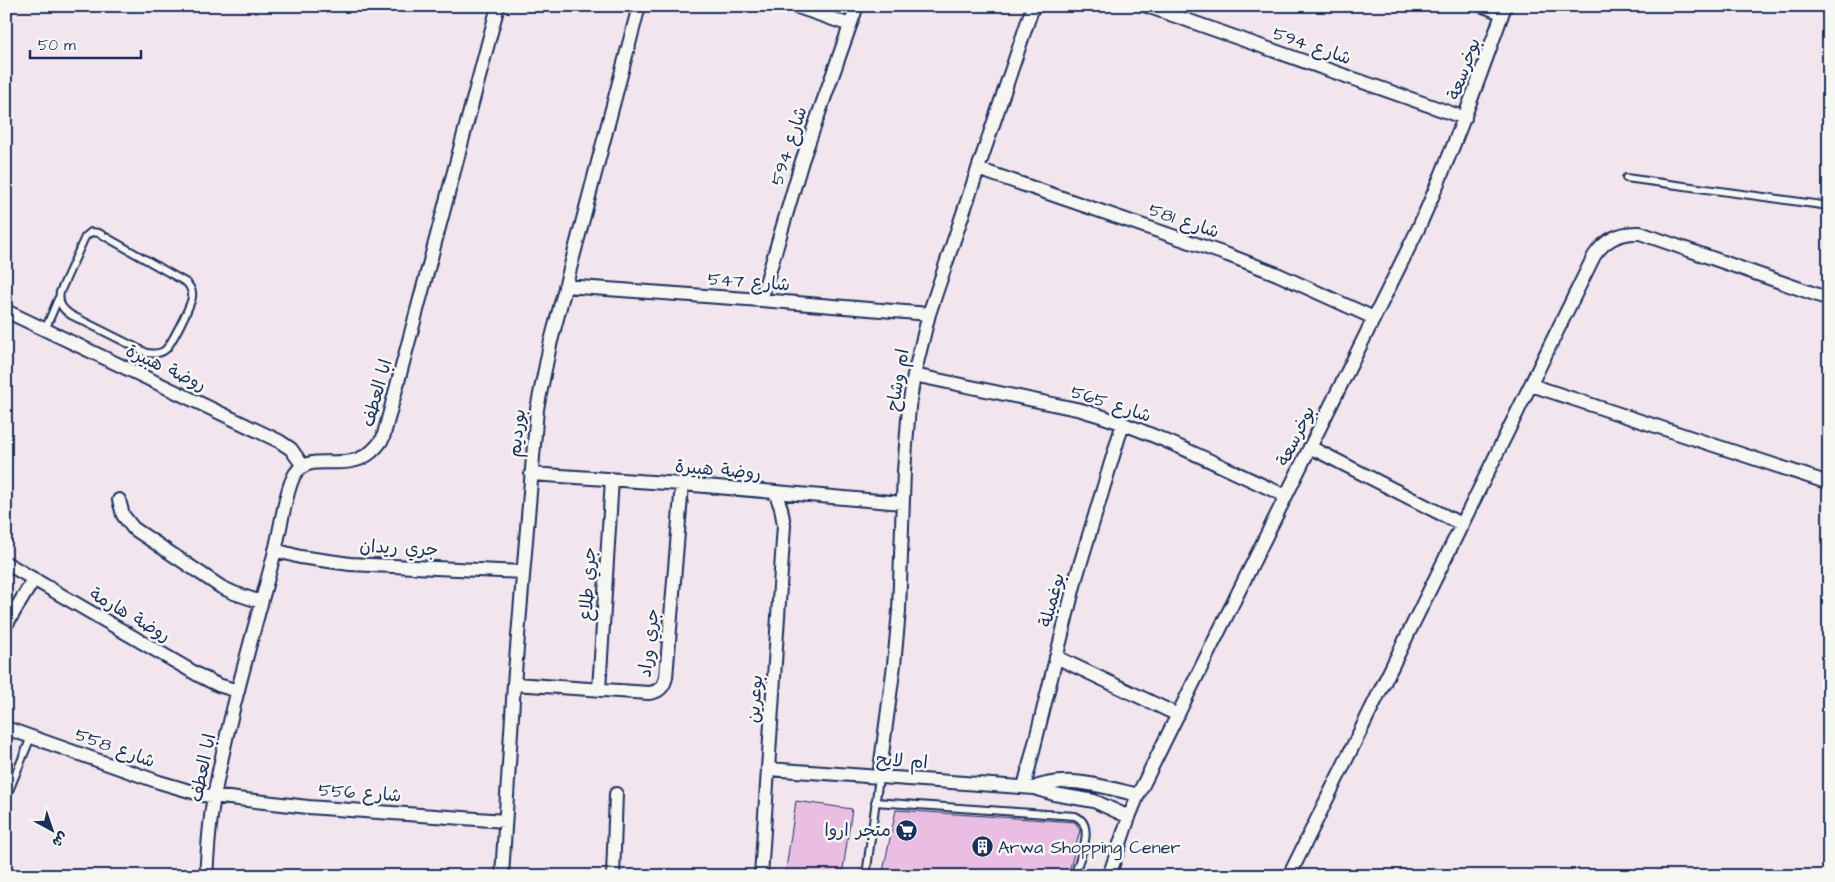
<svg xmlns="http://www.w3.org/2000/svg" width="1835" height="882" font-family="'Architects Daughter','Playpen Sans Arabic',sans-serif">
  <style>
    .building { fill: #eabee2; stroke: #1b2f5e }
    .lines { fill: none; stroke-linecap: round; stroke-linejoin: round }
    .lane-casing { stroke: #1b2f5e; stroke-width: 10 }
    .street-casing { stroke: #1b2f5e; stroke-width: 16 }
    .lane { stroke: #f6f6f2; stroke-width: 6 }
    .street { stroke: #f6f6f2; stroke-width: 12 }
    .labels { text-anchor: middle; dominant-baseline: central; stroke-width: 5; stroke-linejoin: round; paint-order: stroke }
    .street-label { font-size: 18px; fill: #1b2f5e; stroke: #f6f6f2 }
    .poi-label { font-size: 18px; fill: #1b2f5e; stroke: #f6f6f2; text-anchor: end }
  </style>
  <rect width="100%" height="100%" fill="#f2e5ed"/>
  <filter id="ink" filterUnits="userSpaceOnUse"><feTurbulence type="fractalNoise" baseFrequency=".02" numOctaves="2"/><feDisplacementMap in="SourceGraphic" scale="10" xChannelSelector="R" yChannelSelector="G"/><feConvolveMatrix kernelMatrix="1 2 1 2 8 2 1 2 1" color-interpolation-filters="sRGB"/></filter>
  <g filter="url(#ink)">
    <path class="building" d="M796 801 852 809 842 876H785Z
      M896 810 1075 822 1080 830 1068 876H959L943 872 942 876H882Z"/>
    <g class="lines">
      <defs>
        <path id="lane" d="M1475 6 1501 16
          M1626 178 1829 206
          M91 232 99 233 187 283C190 287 193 291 192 297 191 305 171 345 165 350 160 354 154 354 147 353L71 315C62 309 58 303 60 292L85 237Z
          M45 330 58 299
          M6 798 31 737
          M875 802 1075 816C1097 825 1079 859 1074 876
          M866 876 879 777"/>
        <path id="street" d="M795 6 850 25
          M1147 6 1465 118
          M978 169 1228 255 1277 274 1374 318
          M565 286 761 300 929 314
          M761 300 802 161 857 6
          M6 311 279 441 291 449 303 466
          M914 375 1081 410C1152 430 1219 466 1286 496
          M1531 385 1829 483
          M1310 447 1461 524
          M531 474 682 484 902 503
          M119 500 123 515 133 528 221 587 234 593 261 602
          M275 550 300 557 350 564 523 572
          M6 563 200 676 218 685 238 691
          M6 625 34 579
          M1056 657 1178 715
          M514 684 649 693C659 692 664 687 666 677L682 484
          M599 690 612 479
          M6 728 159 782 203 795 308 807 505 821
          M768 769 1034 788 1054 794 1094 801 1129 817
          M879 777 894 665 899 611 904 471 909 407 914 375 929 314 1033 6
          M1024 787 1076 578 1123 423
          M1034 788C1066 774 1105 787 1138 795
          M206 876C208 849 209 823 214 797 229 714 254 632 275 551 280 532 286 488 295 474 313 446 355 483 383 438L498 6
          M502 876 514 684 537 409 550 345 639 6
          M613 876 616 794
          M761 876 784 525 781 508 775 492
          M1109 876 1129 817 1138 795 1418 229C1451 156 1478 82 1505 6
          M1289 876 1594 256C1605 239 1620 232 1640 233L1829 299"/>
      </defs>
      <use href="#lane" class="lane-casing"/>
      <use href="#street" class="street-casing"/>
      <use href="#lane" class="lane"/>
      <use href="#street" class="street"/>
    </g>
  </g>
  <defs>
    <symbol id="supermarket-disc" viewBox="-11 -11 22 22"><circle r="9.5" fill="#1b2f5e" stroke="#f6f6f2"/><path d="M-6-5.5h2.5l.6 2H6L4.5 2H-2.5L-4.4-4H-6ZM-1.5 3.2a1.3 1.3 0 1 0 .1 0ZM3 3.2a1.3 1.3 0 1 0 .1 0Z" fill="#fff"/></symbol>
    <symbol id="building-disc" viewBox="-11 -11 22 22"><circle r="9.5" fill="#1b2f5e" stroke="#f6f6f2"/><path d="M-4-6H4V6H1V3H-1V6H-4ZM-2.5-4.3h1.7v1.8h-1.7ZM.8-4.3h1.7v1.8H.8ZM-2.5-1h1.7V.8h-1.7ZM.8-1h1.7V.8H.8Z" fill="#fff"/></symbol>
  </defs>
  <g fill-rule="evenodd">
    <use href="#supermarket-disc" x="894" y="818" width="25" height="25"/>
    <use href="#building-disc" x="970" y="834" width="25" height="25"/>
  </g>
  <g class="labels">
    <g class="street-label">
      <text transform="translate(1312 46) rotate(19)">شارع 594</text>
      <text transform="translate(1464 69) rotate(-70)">بوخرسعة</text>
      <text transform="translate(789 146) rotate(-72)">شارع 594</text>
      <text transform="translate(1184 221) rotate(19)">شارع 581</text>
      <text transform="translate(749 282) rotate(4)">شارع 547</text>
      <text transform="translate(166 368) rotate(25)">روضة هبيرة</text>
      <text transform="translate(898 380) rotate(-80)">ام وشاح</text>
      <text transform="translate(377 393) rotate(-74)">ابا العطف</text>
      <text transform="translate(1111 404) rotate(18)">شارع 565</text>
      <text transform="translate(517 433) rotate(-84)">بورديم</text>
      <text transform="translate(1296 436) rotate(-64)">بوخرسعة</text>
      <text transform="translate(718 470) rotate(5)">روضة هبيرة</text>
      <text transform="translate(399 548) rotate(3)">جري ريدان</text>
      <text transform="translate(588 584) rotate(-87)">جري طلاع</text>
      <text transform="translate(1052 600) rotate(-75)">بوغميلة</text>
      <text transform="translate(130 615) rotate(30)">روضة هارمة</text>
      <text transform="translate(649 643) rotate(-83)">جري وراد</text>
      <text transform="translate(755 699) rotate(-86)">بوعرين</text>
      <text transform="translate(115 748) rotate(20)">شارع 558</text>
      <text transform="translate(902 761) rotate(4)">ام لايح</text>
      <text transform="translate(203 768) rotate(-78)">ابا العطف</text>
      <text transform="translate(360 793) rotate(4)">شارع 556</text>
    </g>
    <g class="poi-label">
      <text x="891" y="830">متجر اروا</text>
      <text x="998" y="847" text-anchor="start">Arwa Shopping Cener</text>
    </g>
  </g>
  <rect width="1835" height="882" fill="none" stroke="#f6f6f2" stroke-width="25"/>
  <rect x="12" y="12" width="1810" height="857" fill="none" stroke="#1b2f5e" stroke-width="2" filter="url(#ink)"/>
  <g transform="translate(52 830) rotate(140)" stroke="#f6f6f2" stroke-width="4" paint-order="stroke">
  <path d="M0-4L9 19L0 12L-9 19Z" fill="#1b2f5e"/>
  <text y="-8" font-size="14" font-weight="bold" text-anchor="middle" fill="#1b2f5e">ش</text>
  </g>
  <path d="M30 50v8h111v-8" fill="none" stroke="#1b2f5e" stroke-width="2.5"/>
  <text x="38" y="50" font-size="15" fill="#1b2f5e" stroke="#f6f6f2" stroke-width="4" paint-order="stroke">50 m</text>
</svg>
